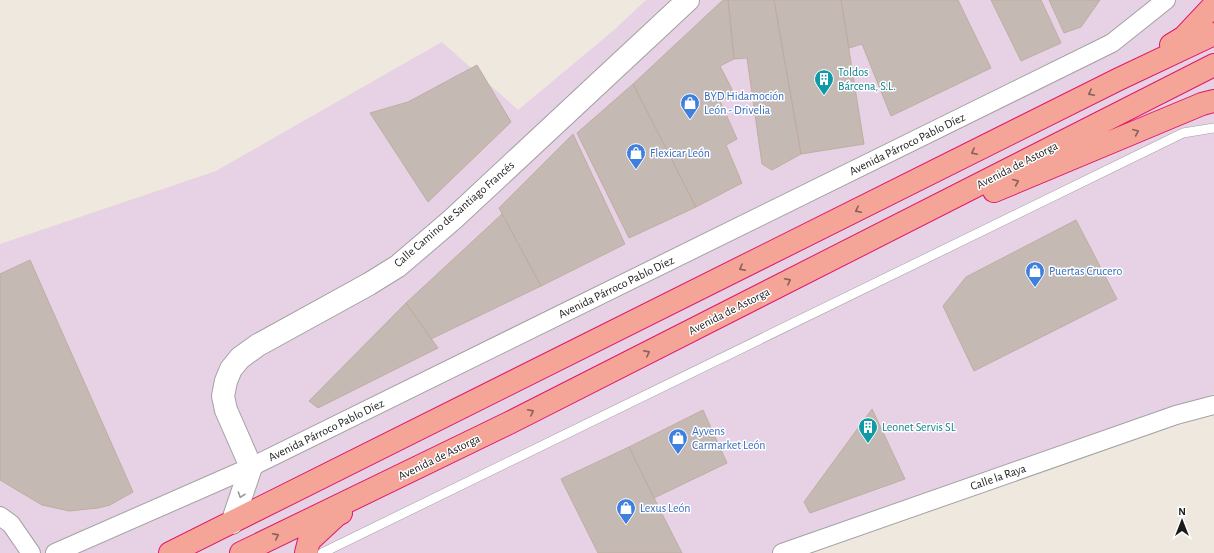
<svg xmlns="http://www.w3.org/2000/svg" width="1214" height="553" font-family="'Alegreya Sans',sans-serif">
  <style>
    .industrial { fill: #e7d1e4 }
    .building { fill: #c5b9b3; stroke: #c0ada1 }
    .lines { fill: none; stroke-linecap: round; stroke-linejoin: round }
    .service-casing { stroke: #a2a2a2; stroke-width: 10 }
    .minor-casing { stroke: #a2a2a2; stroke-width: 20 }
    .tertiary-casing { stroke: #a2a2a2; stroke-width: 24 }
    .trunk-casing { stroke: #e0186a; stroke-width: 24 }
    .service { stroke: #fff; stroke-width: 9 }
    .minor { stroke: #fff; stroke-width: 18 }
    .tertiary { stroke: #fff; stroke-width: 22 }
    .trunk { stroke: #f5a598; stroke-width: 22 }
    .oneway { stroke: #88605a }
    .oneway2 { stroke: #989898 }
    .labels { text-anchor: middle; dominant-baseline: central; stroke-width: 3; stroke-linejoin: round; paint-order: stroke }
    .culture-label { font-size: 12px; fill: #0d838f; stroke: #fff; text-anchor: start }
    .shop-label { font-size: 12px; fill: #366cbe; stroke: #fff; text-anchor: start }
    .street-label { font-size: 12px; fill: #1b1b1b; stroke: #fff }
  </style>
  <rect width="100%" height="100%" fill="#eee8df"/>
  <path class="industrial" d="M646 0H1214V394L777 553H0V244L216 171 442 42 518 110 614 30Z"/>
  <path class="building" d="M723 0H728L734 59 720 66 735 95 720 101 737 139 726 145 742 183 696 207 633 84Z
    M728 0H774L801 154 772 170 762 164 747 58 734 59Z
    M774 0H841L864 144 801 154Z
    M841 0H958L991 68 891 116 862 44 849 48Z
    M991 0H1041L1061 43 1021 61Z
    M1049 0H1100L1081 27 1064 33Z
    M477 65 511 122 428 202 370 113 408 102Z
    M633 84 696 207 629 238 577 133Z
    M573 134 625 244 541 286 499 208Z
    M502 214 541 286 431 339 406 303Z
    M1076 220 1117 299 974 371 943 306 966 277Z
    M30 260 133 492 110 505 98 508 69 511 42 505 0 480V274Z
    M406 303 438 348 318 408 309 401Z
    M872 409 905 479 810 513 804 502Z
    M703 410 727 463 654 498 629 447Z
    M629 447 654 498 682 553H598L561 479Z"/>
  <g class="lines">
    <defs>
      <path id="service" d="M322 553 1183 133 1214 128"/>
      <path id="minor" d="M0 516 11 524 31 553
        M55 553 251 467 1112 43 1166 0
        M782 553 1176 415 1214 405"/>
      <path id="tertiary" d="M232 523 251 467 226 410 223 396 226 381 231 369 240 358 258 345 369 284 398 266 453 219 688 0"/>
      <path id="trunk" d="M1171 45 1184 37 1214 5
        M994 191 1202 104 1214 101
        M170 553 1119 79 1214 34
        M241 553 509 423 1214 65
        M306 553 309 541 337 515 341 513"/>
    </defs>
    <use href="#service" class="service-casing"/>
    <use href="#minor" class="minor-casing"/>
    <use href="#tertiary" class="tertiary-casing"/>
    <use href="#trunk" class="trunk-casing"/>
    <use href="#service" class="service"/>
    <use href="#minor" class="minor"/>
    <use href="#tertiary" class="tertiary"/>
    <use href="#trunk" class="trunk"/>
  </g>
  <defs><path id="oneway-chevron" d="M-2-3.5L2.5 0L-2 3.5" fill="none" stroke-width="1.6" stroke-linecap="round" stroke-linejoin="round"/></defs>
  <g class="oneway">
    <use href="#oneway-chevron" transform="translate(1091 93) rotate(153)"/>
    <use href="#oneway-chevron" transform="translate(1136 132) rotate(-23)"/>
    <use href="#oneway-chevron" transform="translate(974 152) rotate(153)"/>
    <use href="#oneway-chevron" transform="translate(1016 182) rotate(-23)"/>
    <use href="#oneway-chevron" transform="translate(858 210) rotate(153)"/>
    <use href="#oneway-chevron" transform="translate(742 268) rotate(153)"/>
    <use href="#oneway-chevron" transform="translate(788 281) rotate(-27)"/>
    <use href="#oneway-chevron" transform="translate(647 353) rotate(-27)"/>
    <use href="#oneway-chevron" transform="translate(531 412) rotate(-27)"/>
    <use href="#oneway-chevron" transform="translate(276 536) rotate(-26)"/>
  </g>
  <use class="oneway2" href="#oneway-chevron" transform="translate(241 495) rotate(109)"/>
  <defs>
    <symbol id="building-pin" viewBox="-11 -11 22 30"><path d="M0 17L-7.5 6A9.5 9.5 0 1 1 7.5 6Z" fill="#0f9aa8" stroke="#fff"/><path d="M-4-6H4V6H1V3H-1V6H-4ZM-2.5-4.3h1.7v1.8h-1.7ZM.8-4.3h1.7v1.8H.8ZM-2.5-1h1.7V.8h-1.7ZM.8-1h1.7V.8H.8Z" fill="#fff"/></symbol>
    <symbol id="shop-pin" viewBox="-11 -11 22 30"><path d="M0 17L-7.5 6A9.5 9.5 0 1 1 7.5 6Z" fill="#3f7fe0" stroke="#fff"/><path d="M-5-2.5h2.3a2.7 3.5 0 0 1 5.4 0H5L5.5 6h-11ZM-1.5-2.5h3a1.5 2.3 0 0 0-3 0Z" fill="#fff"/></symbol>
  </defs>
  <g fill-rule="evenodd">
    <use href="#building-pin" x="813" y="68" width="22" height="30"/>
    <use href="#shop-pin" x="679" y="92" width="22" height="30"/>
    <use href="#shop-pin" x="625" y="142" width="22" height="30"/>
    <use href="#shop-pin" x="1024" y="260" width="22" height="30"/>
    <use href="#building-pin" x="857" y="416" width="22" height="30"/>
    <use href="#shop-pin" x="667" y="427" width="22" height="30"/>
    <use href="#shop-pin" x="615" y="497" width="22" height="30"/>
  </g>
  <g class="labels">
    <g class="culture-label">
      <text x="838" y="72">Toldos<tspan x="838" dy="14">Bárcena, S.L.</tspan></text>
      <text x="882" y="427">Leonet Servis SL</text>
    </g>
    <g class="shop-label">
      <text x="704" y="96">BYD Hidamoción<tspan x="704" dy="14">León - Drivelia</tspan></text>
      <text x="650" y="153">Flexicar León</text>
      <text x="1049" y="271">Puertas Crucero</text>
      <text x="692" y="431">Ayvens<tspan x="692" dy="14">Carmarket León</tspan></text>
      <text x="640" y="508">Lexus León</text>
    </g>
    <g class="street-label">
      <text transform="translate(907 144) rotate(-26)">Avenida Párroco Pablo Díez</text>
      <text transform="translate(1017 165) rotate(-27)">Avenida de Astorga</text>
      <text transform="translate(454 214) rotate(-41)">Calle Camino de Santiago Francés</text>
      <text transform="translate(616 287) rotate(-26)">Avenida Párroco Pablo Díez</text>
      <text transform="translate(729 311) rotate(-27)">Avenida de Astorga</text>
      <text transform="translate(326 430) rotate(-26)">Avenida Párroco Pablo Díez</text>
      <text transform="translate(439 457) rotate(-26)">Avenida de Astorga</text>
      <text transform="translate(998 477) rotate(-19)">Calle la Raya</text>
    </g>
  </g>
  <g transform="translate(1182 521)" stroke="#ffffff" stroke-width="3" paint-order="stroke">
  <path d="M0-3L7 15L0 10L-7 15Z" fill="#1b1b1b"/>
  <text y="-6" font-size="11" font-weight="bold" text-anchor="middle" fill="#1b1b1b">N</text>
  </g>
</svg>
